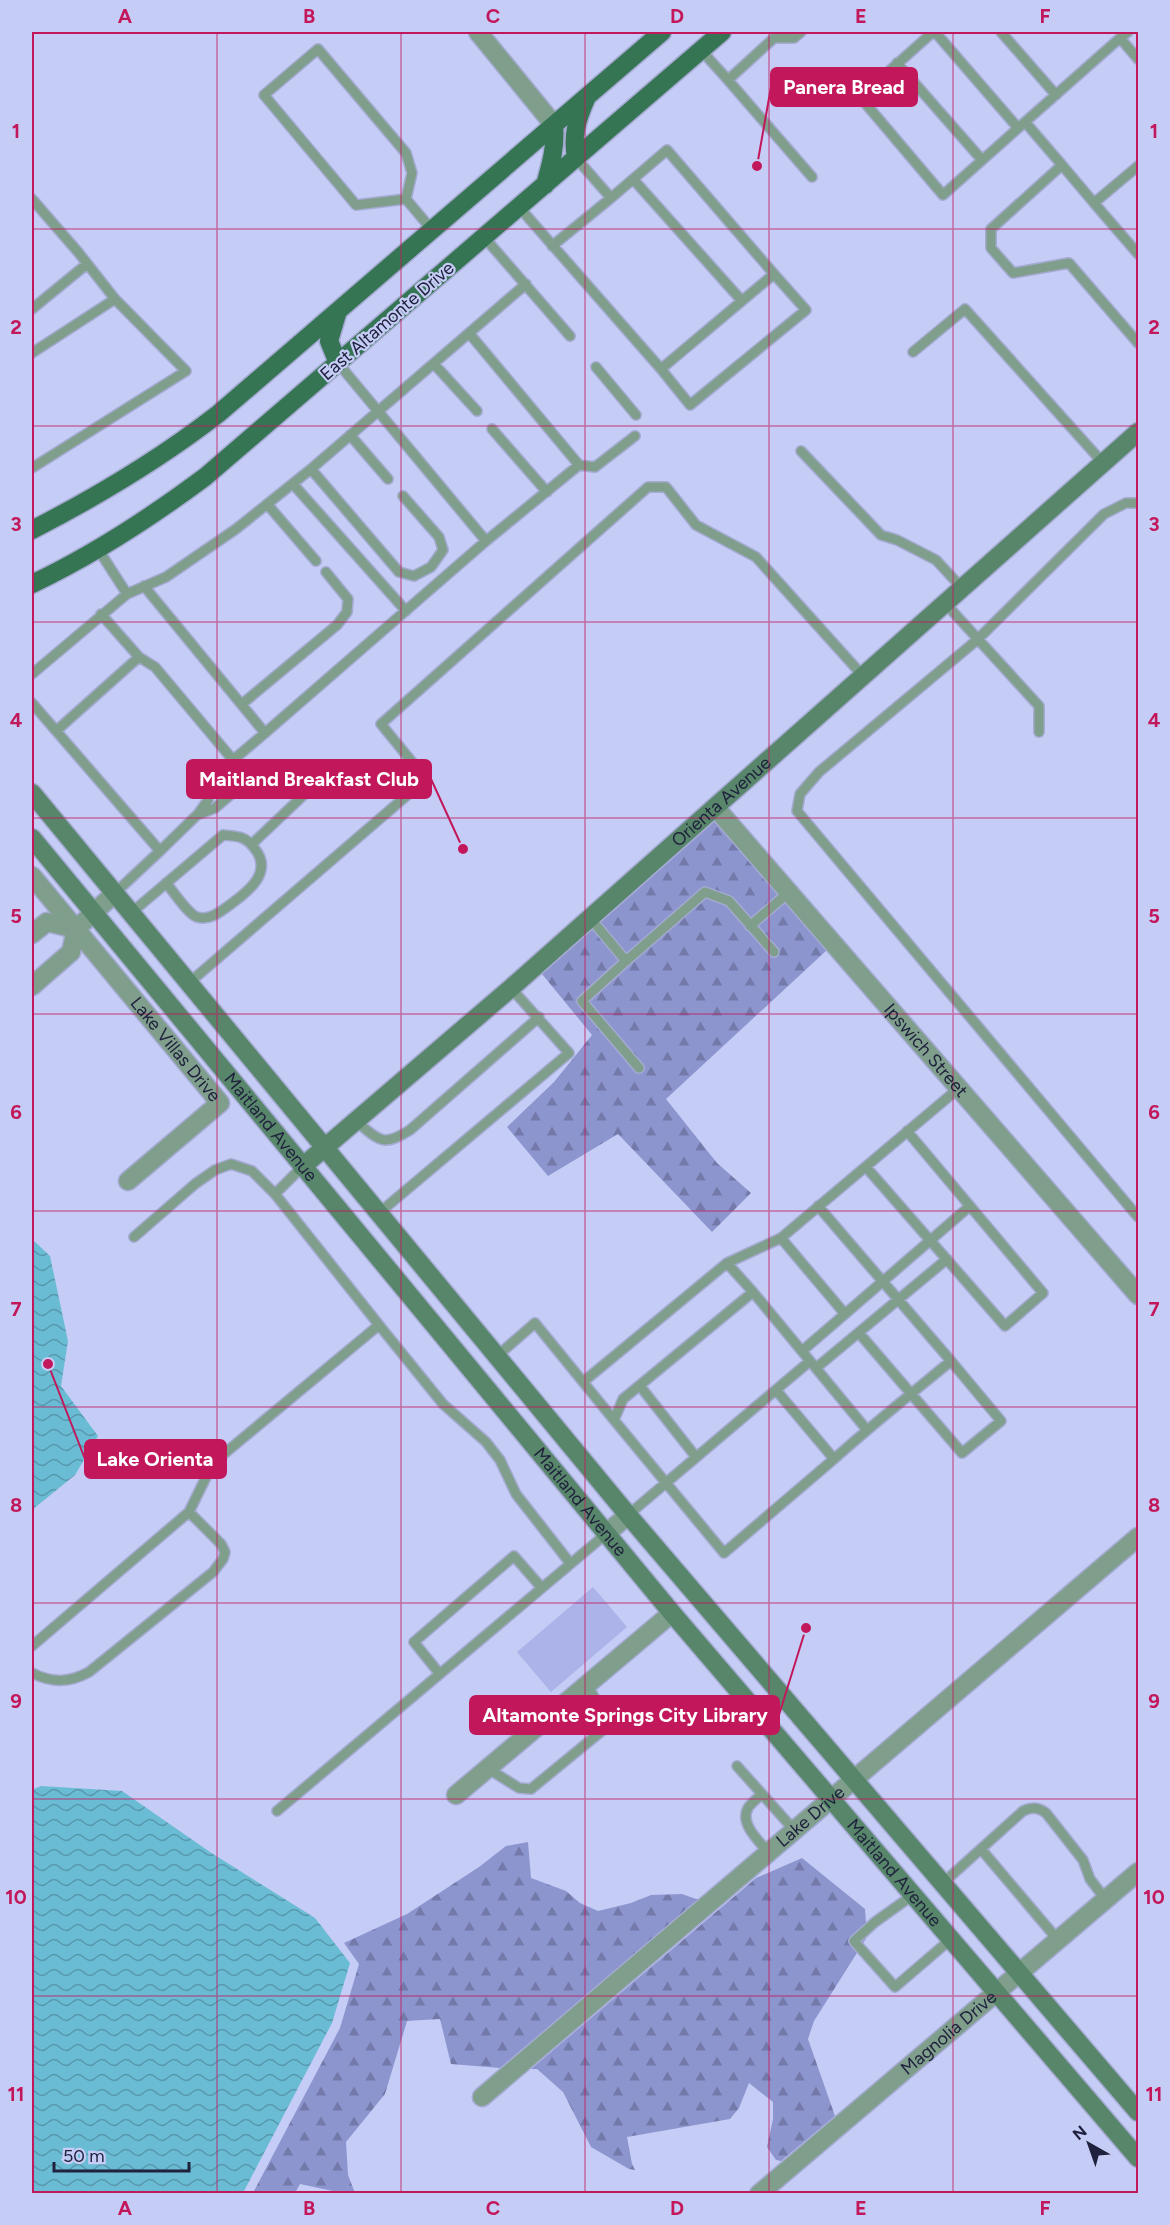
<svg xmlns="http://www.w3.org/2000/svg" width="1170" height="2225" font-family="Figtree,sans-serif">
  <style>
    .forest { fill: url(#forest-firs) }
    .park { fill: #acb3e8 }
    .water { fill: url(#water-waves) }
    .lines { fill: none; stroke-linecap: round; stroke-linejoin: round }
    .lane-casing { stroke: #a4aad1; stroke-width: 12 }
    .street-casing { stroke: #a4aad1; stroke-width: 21 }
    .secondary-casing { stroke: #a4aad1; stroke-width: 21 }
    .primary-casing { stroke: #a4aad1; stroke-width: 21 }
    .lane { stroke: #7f9f8c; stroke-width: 9 }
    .street { stroke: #7f9f8c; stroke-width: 18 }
    .secondary { stroke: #57866b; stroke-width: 18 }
    .primary { stroke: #367554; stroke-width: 18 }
    .grid { fill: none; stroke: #c2185b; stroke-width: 1.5; stroke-opacity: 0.55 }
    .labels { text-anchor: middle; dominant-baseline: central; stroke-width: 4.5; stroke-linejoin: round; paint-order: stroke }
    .street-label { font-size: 18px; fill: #20223d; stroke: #c5ccf6 }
    .leader { fill: none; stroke: #c2185b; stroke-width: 2 }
    .callout-dot { fill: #c2185b; stroke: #c5ccf6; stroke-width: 2 }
    .callout { fill: #c2185b; stroke: #c2185b; stroke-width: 2 }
    .callout-label { font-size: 20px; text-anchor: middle; font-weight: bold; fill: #fff }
    .neatline { fill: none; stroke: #c2185b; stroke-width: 2 }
    .grid-label { font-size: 20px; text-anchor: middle; font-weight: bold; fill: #c2185b }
  </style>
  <defs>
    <pattern id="forest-firs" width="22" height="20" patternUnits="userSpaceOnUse" patternTransform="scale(1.5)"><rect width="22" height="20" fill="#8d95cf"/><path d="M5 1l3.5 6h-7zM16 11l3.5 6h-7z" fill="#7379a9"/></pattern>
    <pattern id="water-waves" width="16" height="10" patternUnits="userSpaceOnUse" patternTransform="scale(1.5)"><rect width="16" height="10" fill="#6abcd4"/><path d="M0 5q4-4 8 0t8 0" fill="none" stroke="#5798ad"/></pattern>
  </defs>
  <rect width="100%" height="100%" fill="#c5ccf6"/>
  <path class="forest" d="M715 821 827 950 666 1099 717 1163 751 1193 712 1232 618 1134 548 1176 507 1127 554 1082 592 1035 542 974Z
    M528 1842 531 1878 566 1891 580 1903 598 1911 631 1903 651 1895 682 1894 699 1900 500 2068 451 2064 440 2019 407 2021 385 2094 346 2142 348 2175 355 2193H342L300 2184 295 2193H253L340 2028 359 1964 344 1943 407 1914 479 1867 506 1846Z
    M802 1858 865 1909 867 1937 814 2021 808 2039 835 2116 781 2161 776 2160 767 2147 773 2119V2102L749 2083 739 2108 730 2119 627 2137 632 2164 635 2170 629 2169 591 2147 563 2092 537 2069H531L756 1878Z"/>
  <path class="park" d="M593 1587 627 1627 551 1692 517 1652Z"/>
  <path class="water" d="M32 1239 50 1256 68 1341 61 1386 98 1436 75 1475 32 1510Z
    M41 1786 122 1791 210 1852 315 1918 350 1963 332 2023 243 2193H32V1790Z"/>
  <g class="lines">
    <defs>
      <path id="lane" d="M933 32 860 97 943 195 1025 122 1062 165 991 229V248L1013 273 1069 263 1138 343
        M935 32 1018 128
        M1001 32 1056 95
        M1128 32 1120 38 1138 59
        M318 49 406 153 412 173 406 199 356 205 264 95Z
        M701 50 728 80 774 38H794L801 32
        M897 63 982 160
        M728 80 812 177
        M1025 122 1120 38
        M1062 165 1094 203
        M1138 166 1094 203 1138 254
        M633 179 742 301
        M32 199 78 252 115 299 186 371 32 468
        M406 199 432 230
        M519 207 661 369 774 274 667 150 611 198 576 158
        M484 237 570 336
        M552 246 611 198
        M32 309 87 264
        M469 333 579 465 595 467 635 436
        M913 352 965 309 1104 464
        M32 353 115 299
        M338 363 486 541
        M434 364 477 411
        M596 367 636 415
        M661 369 690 405 806 310 774 274
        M492 429 547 492
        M350 435 388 479
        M801 451 881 535 897 540 936 560 962 588
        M311 469 399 572 414 576 431 567 443 550 439 537 403 496
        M293 484 406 611
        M1138 503H1126L1104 514 977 640 819 772 800 794 797 811 1138 1217
        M267 504 316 561
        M144 586 265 733 486 541 579 465
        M127 594 166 577 236 529 311 469 526 284
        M945 603 1039 706V732
        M139 657 155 667 233 760 237 773 235 791 215 808 197 815 160 851
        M32 674 127 594 98 549
        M32 703 160 851 115 893
        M242 704 337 625 347 612 348 599 326 572
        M56 731 139 657 101 614
        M233 760 265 733
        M225 786 237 773
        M198 814 208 800
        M252 844 310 789
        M131 913 223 835C237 836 246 836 255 849 273 872 249 891 231 904 221 911 210 921 197 917 188 914 173 891 166 883
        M590 918 626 961 582 1001 639 1068
        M750 926 789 892
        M626 961 705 892 729 901 774 952
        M190 982 426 779 381 724 648 487H666L696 525 756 557 863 676
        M357 1122C380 1141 383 1147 410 1130L539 1017
        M866 1167 1005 1326 1043 1293 907 1131
        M275 1194 302 1167
        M818 1206 951 1361
        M379 1213 569 1053 511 988
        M781 1238 845 1314 802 1351
        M727 1263 781 1238 959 1088
        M845 1314 970 1206
        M379 1325 443 1404 486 1442 500 1460 516 1494 570 1563
        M496 1357 535 1323 614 1420
        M816 1368 947 1259
        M583 1382 727 1263 753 1292
        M640 1386 696 1457
        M776 1390 834 1459 724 1553 614 1420 623 1399 753 1292 867 1430
        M834 1459C872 1425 912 1393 951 1361L1001 1421 962 1453 859 1333
        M628 1515 810 1361
        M32 1646 189 1512 213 1463 379 1325 275 1194 252 1171 231 1164 215 1170 195 1184 134 1237
        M32 1673C52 1683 69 1683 89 1672L213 1572 223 1559 225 1552 221 1544 189 1512
        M439 1673 414 1642 514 1556 541 1587
        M737 1766 795 1831
        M487 1768 519 1788 531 1789 609 1725 587 1684
        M762 1794C758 1798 751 1803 748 1808 739 1824 760 1842 769 1853
        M277 1811 606 1534
        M981 1849 1058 1940
        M943 1883 1023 1811C1032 1807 1038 1807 1046 1813L1083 1860 1090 1879 1106 1900
        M913 1895 875 1922 854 1941 895 1987 951 1939"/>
      <g id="street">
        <path d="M478 32 554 125"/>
        <path id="s1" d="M715 807 1138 1295"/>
        <path id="s2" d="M32 876 220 1103 128 1181"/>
        <path d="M32 934 47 922 76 929"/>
        <path d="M32 986 71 952 76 929 115 893"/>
        <path d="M606 1534 628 1515"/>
        <path d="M456 1795 672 1613"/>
        <path id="s3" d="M482 2097 1138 1537"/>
        <path id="s4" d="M759 2194 1138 1872"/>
      </g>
      <g id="secondary">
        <path d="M32 793 628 1515 1138 2112"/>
        <path id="s5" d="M32 838 672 1613 1138 2158"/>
        <path id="s6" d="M302 1167 511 988 1138 432"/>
      </g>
      <path id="primary" d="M576 158C572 136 577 119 586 99
        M545 185C551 164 556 147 554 125
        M338 363 329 341 338 311
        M32 530C98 496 160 459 218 414L662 32
        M32 584C93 555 150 518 205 477L722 32"/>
    </defs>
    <use href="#lane" class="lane-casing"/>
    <use href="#street" class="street-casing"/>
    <use href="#secondary" class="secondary-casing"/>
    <use href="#primary" class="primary-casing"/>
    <use href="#lane" class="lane"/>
    <use href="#street" class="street"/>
    <use href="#secondary" class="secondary"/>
    <use href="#primary" class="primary"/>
  </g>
  <path class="grid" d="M217 32V2194M401 32V2194M585 32V2194M769 32V2194M953 32V2194M32 229H1138M32 426H1138M32 622H1138M32 818H1138M32 1014H1138M32 1211H1138M32 1407H1138M32 1603H1138M32 1799H1138M32 1996H1138"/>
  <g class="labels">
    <g class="street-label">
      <text transform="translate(387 321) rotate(-41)">East Altamonte Drive</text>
      <text stroke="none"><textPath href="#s6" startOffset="556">Orienta Avenue</textPath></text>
      <text stroke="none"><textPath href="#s2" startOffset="225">Lake Villas Drive</textPath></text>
      <text stroke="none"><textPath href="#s1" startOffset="322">Ipswich Street</textPath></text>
      <text stroke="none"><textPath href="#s5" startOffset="375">Maitland Avenue</textPath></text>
      <text stroke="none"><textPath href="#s5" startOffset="861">Maitland Avenue</textPath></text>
      <text stroke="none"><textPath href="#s3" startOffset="432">Lake Drive</textPath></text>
      <text stroke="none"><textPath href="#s5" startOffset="1347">Maitland Avenue</textPath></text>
      <text stroke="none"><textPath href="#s4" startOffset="249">Magnolia Drive</textPath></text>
    </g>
  </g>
  <path class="leader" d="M757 166L771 87M463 849L431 779M48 1364L85 1459M806 1628L779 1715"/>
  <g class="callout-dot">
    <circle cx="757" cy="166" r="6"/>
    <circle cx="463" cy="849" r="6"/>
    <circle cx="48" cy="1364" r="6"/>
    <circle cx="806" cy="1628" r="6"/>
  </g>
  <g class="callout">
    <rect x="771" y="68" width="146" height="38" rx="6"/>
    <rect x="187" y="760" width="244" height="38" rx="6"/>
    <rect x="85" y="1440" width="141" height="38" rx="6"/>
    <rect x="470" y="1696" width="309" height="38" rx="6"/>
  </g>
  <g class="callout-label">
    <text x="844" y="94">Panera Bread</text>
    <text x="309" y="786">Maitland Breakfast Club</text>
    <text x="155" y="1466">Lake Orienta</text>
    <text x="625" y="1722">Altamonte Springs City Library</text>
  </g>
  <rect width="1170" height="2225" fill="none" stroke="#c5ccf6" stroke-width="66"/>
  <g transform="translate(1089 2144) rotate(320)" stroke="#c5ccf6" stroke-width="4.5" paint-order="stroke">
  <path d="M0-4.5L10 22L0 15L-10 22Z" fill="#20223d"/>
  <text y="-9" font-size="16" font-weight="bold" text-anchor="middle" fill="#20223d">N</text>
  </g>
  <path d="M54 2162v9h135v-9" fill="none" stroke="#20223d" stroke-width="3"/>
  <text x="63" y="2162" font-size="18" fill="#20223d" stroke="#c5ccf6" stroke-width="4.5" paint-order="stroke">50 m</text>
  <rect x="33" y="33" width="1104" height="2159" class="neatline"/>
  <g class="grid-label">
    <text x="125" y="23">A</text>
    <text x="309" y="23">B</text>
    <text x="493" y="23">C</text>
    <text x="677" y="23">D</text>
    <text x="861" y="23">E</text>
    <text x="1045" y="23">F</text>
    <text x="16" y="138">1</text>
    <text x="1154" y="138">1</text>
    <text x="16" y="334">2</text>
    <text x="1154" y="334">2</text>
    <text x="16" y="531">3</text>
    <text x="1154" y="531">3</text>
    <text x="16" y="727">4</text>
    <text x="1154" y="727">4</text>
    <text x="16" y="923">5</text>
    <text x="1154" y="923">5</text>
    <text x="16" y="1119">6</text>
    <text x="1154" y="1119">6</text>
    <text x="16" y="1316">7</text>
    <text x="1154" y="1316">7</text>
    <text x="16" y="1512">8</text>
    <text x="1154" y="1512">8</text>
    <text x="16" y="1708">9</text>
    <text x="1154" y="1708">9</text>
    <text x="16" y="1904">10</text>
    <text x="1154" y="1904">10</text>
    <text x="16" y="2101">11</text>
    <text x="1154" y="2101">11</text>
    <text x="125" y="2215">A</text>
    <text x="309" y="2215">B</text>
    <text x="493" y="2215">C</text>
    <text x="677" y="2215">D</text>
    <text x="861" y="2215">E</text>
    <text x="1045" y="2215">F</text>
  </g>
</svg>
